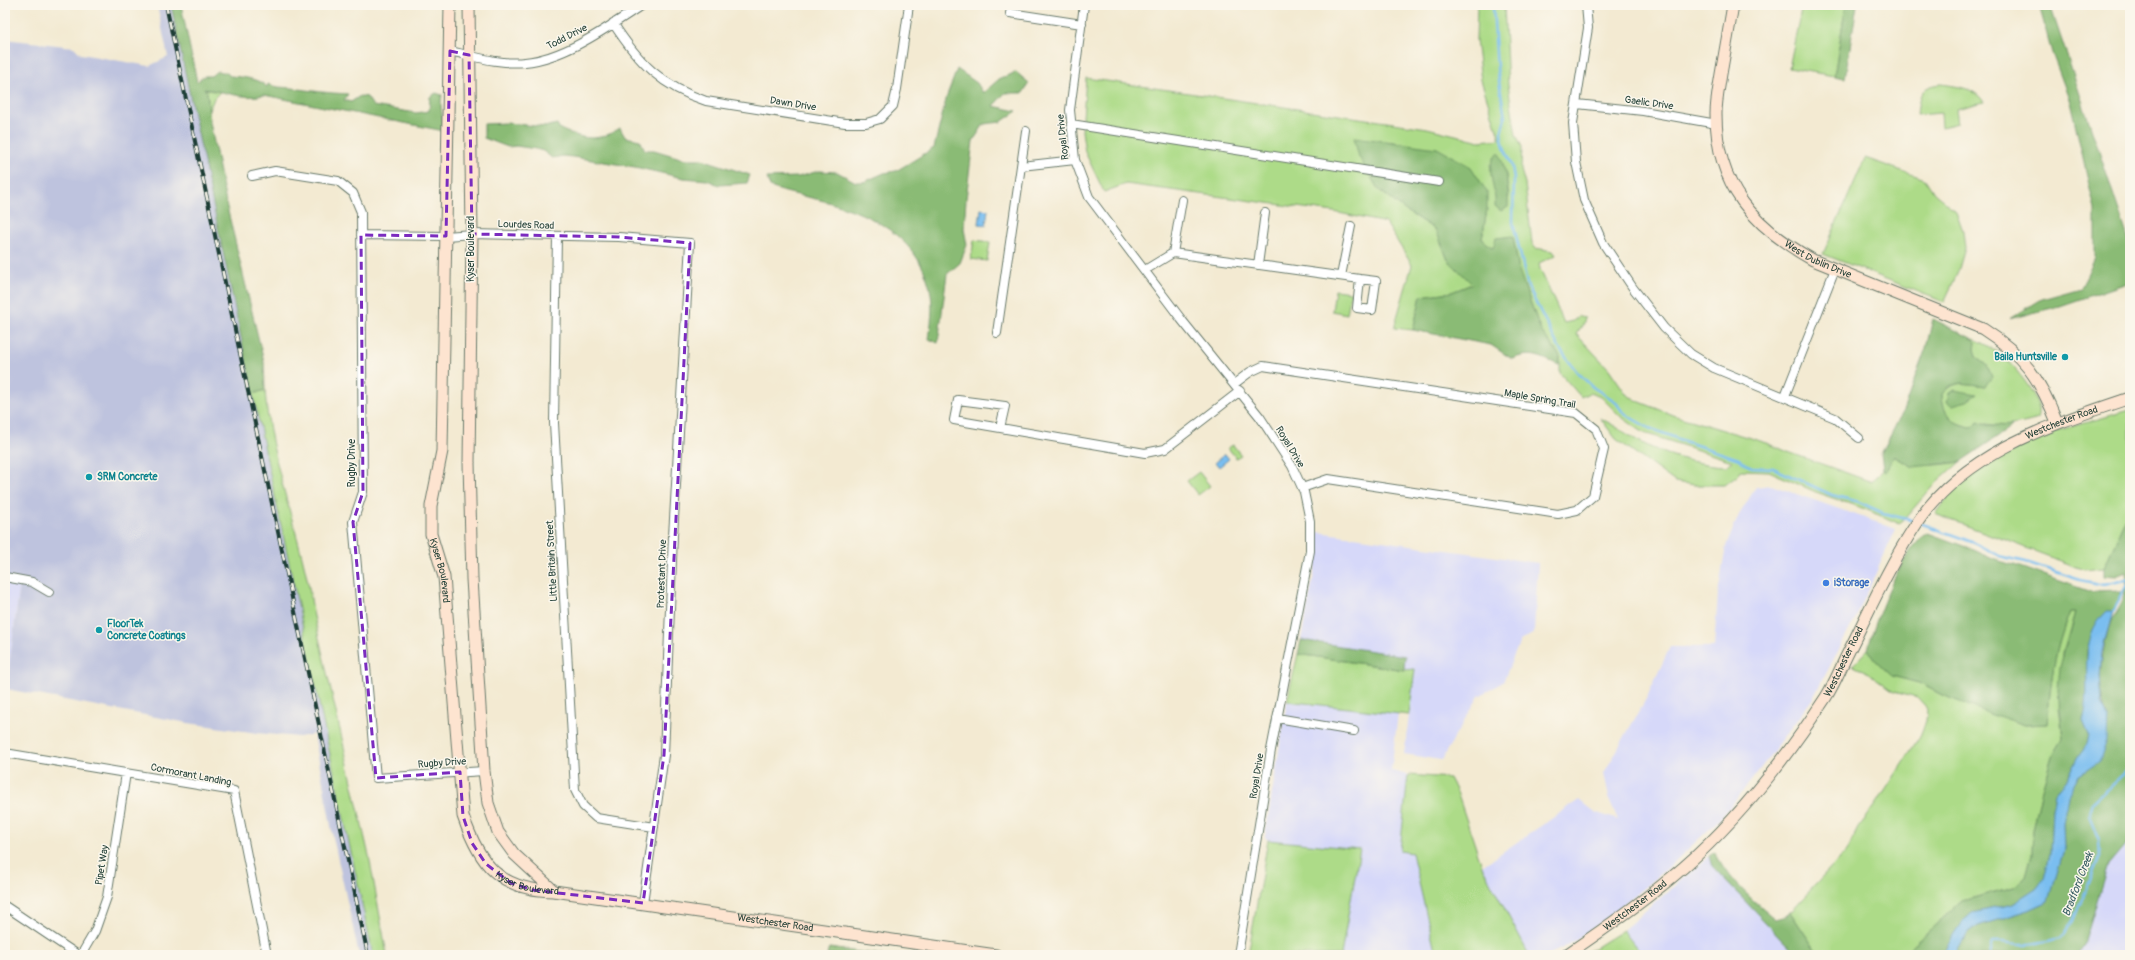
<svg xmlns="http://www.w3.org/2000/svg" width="2135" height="960" font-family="Pangolin,sans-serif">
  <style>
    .built { fill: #d6d8f9 }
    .industrial { fill: #bec3de }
    .green { fill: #addb88; stroke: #668c5e; fill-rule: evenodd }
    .forest { fill: #8abb74; stroke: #547c54 }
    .water { fill: #7abef0; stroke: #4c7e92 }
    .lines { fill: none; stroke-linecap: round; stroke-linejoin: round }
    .stream { stroke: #7abef0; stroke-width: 2.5 }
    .street-casing { stroke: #697a6b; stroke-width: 10 }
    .secondary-casing { stroke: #697a6b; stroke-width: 13 }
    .street { stroke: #fff; stroke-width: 8 }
    .secondary { stroke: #fde4d0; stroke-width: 11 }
    .rail-casing { stroke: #1f3d34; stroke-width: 4 }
    .rail { stroke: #fbf7ec; stroke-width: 2.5; stroke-dasharray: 8; stroke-linecap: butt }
    .marked { fill: none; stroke: #7b2cbf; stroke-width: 3; stroke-dasharray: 8 5; stroke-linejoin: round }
    .culture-dot { fill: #0f9aa8; stroke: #fbf7ec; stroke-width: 1.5 }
    .shop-dot { fill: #3f7fe0; stroke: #fbf7ec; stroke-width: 1.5 }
    .labels { text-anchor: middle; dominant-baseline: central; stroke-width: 3; stroke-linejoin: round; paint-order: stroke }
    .street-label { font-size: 10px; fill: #1f3d34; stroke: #fbf7ec }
    .culture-label { font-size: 10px; font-weight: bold; fill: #0d838f; stroke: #fbf7ec; text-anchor: start }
    .shop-label { font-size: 10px; font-weight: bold; fill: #366cbe; stroke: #fbf7ec; text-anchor: start }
    .water-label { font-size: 11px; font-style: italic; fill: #365d63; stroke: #fbf7ec }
  </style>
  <rect width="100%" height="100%" fill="#fbf7ec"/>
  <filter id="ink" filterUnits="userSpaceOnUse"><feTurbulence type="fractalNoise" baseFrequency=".025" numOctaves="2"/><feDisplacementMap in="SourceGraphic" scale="8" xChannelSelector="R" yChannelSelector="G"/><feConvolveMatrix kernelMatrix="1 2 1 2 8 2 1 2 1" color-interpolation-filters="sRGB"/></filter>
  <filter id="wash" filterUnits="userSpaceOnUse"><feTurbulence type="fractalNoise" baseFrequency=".012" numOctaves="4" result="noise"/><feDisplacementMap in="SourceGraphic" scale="16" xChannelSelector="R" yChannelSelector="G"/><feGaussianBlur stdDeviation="0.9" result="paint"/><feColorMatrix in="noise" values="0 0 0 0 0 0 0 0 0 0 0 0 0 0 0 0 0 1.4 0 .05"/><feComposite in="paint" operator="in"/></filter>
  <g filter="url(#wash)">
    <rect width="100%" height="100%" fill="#f3ead2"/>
    <path class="built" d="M1771 485 1896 529 1855 619 1813 698 1751 781 1720 819 1667 869 1595 927 1559 950 1547 955H1529L1482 866 1579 800 1594 812 1618 820 1610 801 1604 773 1646 699 1670 647H1714L1718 594 1726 546 1739 515 1756 487Z
      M1318 532 1538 563 1534 633 1520 641 1503 682 1479 696 1441 760 1404 754 1415 670H1404L1405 656 1301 640 1315 569Z
      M5 582 20 584 6 689H5Z
      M1287 701 1398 713 1391 771 1408 775 1400 851 1412 852 1436 955H1341L1360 849 1268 840 1265 837Z
      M2130 839V955H2078L2085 940 2108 865Z
      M1709 856 1712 867 1797 955H1642L1623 930Z"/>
    <path class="industrial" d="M157 5H171L373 955H359L333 837 314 734 299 737 257 733 188 723 6 689 20 585 5 582V39L74 47 81 54 149 66 168 57Z"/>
    <path class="green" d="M1477 5H1504L1508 85 1516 135 1522 147 1521 170 1525 184 1532 243 1535 248 1553 251 1556 255 1539 263 1540 269 1564 323 1573 321 1579 316 1585 317 1583 325 1576 334 1609 369 1627 395 1640 402 1676 416 1767 443 1788 452 1872 482 1883 469 1886 471 1894 456C1912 470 1938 465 1960 462L1933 486 1900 524 1865 509 1818 493 1769 471 1741 470 1737 476 1725 485H1695L1675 482 1616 439 1600 418C1617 426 1632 439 1650 447 1671 457 1705 466 1727 466L1732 461 1644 433 1620 416 1601 397 1589 393 1581 397 1560 373V356L1541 331 1519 271 1513 237 1493 248 1482 239 1487 209 1404 143 1354 138 1378 189 1406 211 1436 230 1448 260 1472 284 1452 292 1421 296 1413 330 1394 328 1412 265 1386 223 1334 212 1126 184 1104 192 1085 152 1082 131 1086 78 1427 128 1480 141 1500 139 1481 80 1476 40ZM1490 164 1506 174 1509 197 1496 206 1497 194Z
      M1802 5H1846L1834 76 1789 68Z
      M1942 84C1958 87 1974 87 1984 102L1956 109 1958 123 1942 127 1941 113 1917 115C1919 95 1920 86 1942 84Z
      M203 89 220 92 214 98 209 111 207 92Z
      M1865 158 1925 179 1934 193 1956 211 1963 231 1965 248 1958 272 1944 302 1823 254Z
      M974 240 990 242 987 261 971 259Z
      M1335 290 1351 292 1347 314 1332 311Z
      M1971 338C1982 342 1992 347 2001 355 2014 366 2046 402 2038 419 2019 425 1998 429 1978 421L1972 427C1952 425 1942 413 1942 394 1955 379 1967 384 1985 386L1987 365 1976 357 1974 349 1975 342Z
      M265 390C270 467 303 537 313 612L369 856 387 955H373L253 394Z
      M2130 410V508L2104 568 2085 570 1935 514 1949 494 1971 475 2029 442 2063 429Z
      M1233 445 1241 455 1236 458 1228 448Z
      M1199 472 1210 486 1198 495 1187 481Z
      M2070 612H2075L2063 653 2059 708 2063 738 2052 756 2041 793 2033 830 2032 854 2026 876 2014 887 1962 901 1902 955H1819L1790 912 1847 851 1858 828 1876 805 1920 736 1926 721 1927 708 1917 697 1894 691 1864 670 1852 666 1868 649 1876 661 1892 676 1919 683 1942 695 2025 725 2047 724C2051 681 2053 653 2070 612Z
      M1298 654 1404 670 1415 669 1409 715 1287 701Z
      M1408 775 1450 778 1457 792 1482 866 1529 955H1436L1412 853 1400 851Z
      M1268 840 1360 849 1341 955H1248Z
      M1623 930 1642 955H1583Z"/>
    <path class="forest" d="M171 5H181L197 82 204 76H211L217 71 227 73 230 76C242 77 258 78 267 87L268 84C276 88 283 87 292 88 311 91 328 93 348 94L344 100 351 102 360 96 367 97 373 106 416 113 429 111 430 97 436 93 442 95C439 109 444 118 444 131L264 95C242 100 225 91 204 89L207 92 210 122 226 203 264 362 265 390 253 394Z
      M1846 5H1857L1845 78 1834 76Z
      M2039 5H2050L2130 244V282L2060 306 2009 319 2042 299 2081 288 2095 257V210L2070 101 2052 53Z
      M957 69 977 83 983 93 998 80 1016 72 1029 83 1023 93H1005L993 106 1017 111 1001 122 984 124 973 141 966 199 964 229 967 245 960 263 947 274 938 343 929 339C931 325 933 308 931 294 923 244 879 217 834 204 813 197 791 195 770 187L767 178 798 177 819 171 837 172 856 182H864L884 173 896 171 934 148 947 96Z
      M507 123 545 127 557 124 560 129C582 139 598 143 620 128L625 137 640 140 645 150H654L684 159H702L750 175 747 183 719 185 707 180 683 178 635 167 573 157 563 156 552 158 543 151 536 149 516 146 508 147 484 138V124Z
      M1354 137 1437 148 1471 167 1487 192V209L1482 239 1493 248 1496 238 1513 236 1519 271 1541 331 1560 356 1559 365C1540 357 1532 351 1512 359L1491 345 1413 330 1421 296 1452 292 1472 284 1448 260 1436 230 1406 211 1378 189 1359 157Z
      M1499 153C1506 169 1509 190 1508 207L1501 211 1495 206C1497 188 1482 165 1499 153Z
      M1933 319 1971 338 1975 342 1974 349 1976 357 1987 365 1992 377 1985 386 1962 383 1949 386 1942 394C1942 413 1952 425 1972 427L1978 421 1988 425 2013 426 1960 462 1913 467 1894 456 1886 471 1883 469 1881 454 1903 411 1926 348Z
      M1954 390 1976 394H1977L1967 401 1952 405 1947 402 1949 393Z
      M2130 508V839L2108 865 2085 940 2078 955H1955L1968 933 1978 926 2029 910 2049 901 2064 849 2063 823 2068 795 2078 776 2087 770 2108 718C2095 686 2101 653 2111 621 2112 617 2115 614 2117 611 2126 595 2128 590 2126 573L2116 577 2104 576V568Z
      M1928 533 1966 547 1995 560 2015 565 2091 592 2124 591 2113 611 2107 612 2093 631 2087 650V708L2083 721 2089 735 2087 744 2078 758 2066 781 2055 793 2052 810 2050 854 2044 879 2036 889 2013 904 1972 913 1953 935 1944 955H1902L1962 901 2014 887 2026 876 2032 854 2033 830 2041 793 2052 756 2063 738 2058 690 2060 667 2075 612H2070C2053 653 2051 681 2047 724L2025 725 1983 711 1942 695 1919 683 1892 676 1876 661 1868 649C1876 617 1901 550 1928 533Z
      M1301 640 1405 656 1404 670 1298 654Z
      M1715 852C1727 878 1753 901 1775 919L1786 916 1790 912 1819 955H1797L1712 867 1709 856Z
      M829 948 882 955H827Z"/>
    <path class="water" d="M981 209 988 210 986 225 979 224Z
      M1225 454 1229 459 1219 467 1215 462Z
      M2107 611H2113L2102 651 2100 677 2102 703 2108 718 2107 740 2100 761 2078 776 2068 795 2063 823 2064 849 2049 901 2029 910 1978 926 1968 933 1955 955H1944L1953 935 1961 923 1972 913 2013 904 2036 889 2044 879 2050 854 2052 810 2055 793 2066 781 2078 758 2087 744 2089 735 2083 721C2094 683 2074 643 2107 611Z"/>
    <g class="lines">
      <path class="stream" d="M1493 5 1497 68 1505 118 1501 133 1504 147 1512 166 1514 179 1513 222 1528 287 1559 348 1577 372 1594 388 1615 401 1622 411 1633 419 1649 428 1684 441 1739 459 1745 464 1752 467 1773 468 1832 495 1859 502 1883 513 1914 521
        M1920 523 1972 542 2000 556 2026 562 2080 580 2104 585 2130 579
        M2113 611 2130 580
        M1990 955 1993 942C2003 941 2011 944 2021 944 2034 945 2048 941 2061 938L2073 922 2100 856 2099 840 2089 815 2093 802 2130 768"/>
    </g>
  </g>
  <g filter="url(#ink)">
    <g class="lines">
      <defs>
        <path id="street" d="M1084 5 1070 110 1075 160 1089 197 1181 319 1260 417 1292 466 1304 492 1310 521V551L1271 750 1238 955
          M1586 5 1588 28 1573 123 1576 162 1584 200 1603 243 1633 288 1664 328 1691 354 1714 368 1835 418 1859 438
          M1010 13 1082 24
          M613 23C639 63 661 86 706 101L845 123H866L880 119 893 106 897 89 909 5
          M450 51C473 56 500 65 525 62 566 58 608 27 642 5
          M1577 104 1643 111 1717 124
          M1071 124 1439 182
          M1021 166 1075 160
          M252 176 275 171 338 181 353 193 361 212 363 492 353 522 376 778 484 771
          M361 235 446 236 472 234 619 237 690 243 673 536 664 755 643 903
          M557 236 554 423 575 790 583 806 596 818 654 827
          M1173 253 1360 279
          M1258 265 1265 213
          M1145 270 1173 253 1182 200
          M1341 276 1351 226
          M1360 279 1376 281 1372 310 1357 308Z
          M997 333 1026 131
          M1234 384 1250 372 1263 366 1576 413 1596 429 1604 449 1593 496 1577 510 1558 514 1328 479 1302 488
          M1785 396 1835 269
          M1000 428 1005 406 958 400 954 420 1145 453 1165 449 1240 391
          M5 577 32 582 49 592
          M1277 718 1354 731
          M5 753 234 791 267 955
          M5 906 78 955
          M81 955 95 931 107 897 126 773"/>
        <g id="secondary">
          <path id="s1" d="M450 5 442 451 431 506V534L444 577 463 816C480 865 499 890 554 891L996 955"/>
          <path d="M469 5 472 234 469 463 472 579 484 771 488 803 498 832 514 854 554 891"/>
          <path id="s2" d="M1733 5C1729 28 1725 51 1721 74 1719 87 1716 101 1716 114 1716 186 1754 227 1813 260L1983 329C2024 355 2040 379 2057 422"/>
          <path id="s3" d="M1566 955C1606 928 1647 899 1684 867 1740 818 1786 758 1826 697 1835 683 1841 667 1848 653 1869 611 1888 568 1913 529 1960 453 2050 425 2130 398"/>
        </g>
      </defs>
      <use href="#street" class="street-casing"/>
      <use href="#secondary" class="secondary-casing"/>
      <use href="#street" class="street"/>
      <use href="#secondary" class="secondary"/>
      <defs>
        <path id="rail" d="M166 5 368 955"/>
      </defs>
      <use href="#rail" class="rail-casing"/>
      <use href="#rail" class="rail"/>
    </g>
  </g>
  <path class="marked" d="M450 51 469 55 472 234 619 237 690 243 664 755 643 903 533 890 511 883 486 864 472 843 463 816 460 772 376 778 353 522 363 492 361 235 446 236Z"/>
  <g class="culture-dot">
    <circle cx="2065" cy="357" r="4"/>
    <circle cx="89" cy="477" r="4"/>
    <circle cx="99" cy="630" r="4"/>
  </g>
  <circle class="shop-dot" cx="1826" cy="583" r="4"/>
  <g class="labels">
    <g class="street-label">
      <text transform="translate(567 37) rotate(-27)">Todd Drive</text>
      <text transform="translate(1649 103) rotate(8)">Gaelic Drive</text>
      <text transform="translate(793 104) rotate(9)">Dawn Drive</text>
      <text transform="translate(1063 137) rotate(-96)">Royal Drive</text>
      <text transform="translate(526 225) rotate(2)">Lourdes Road</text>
      <text transform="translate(471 249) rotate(-90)">Kyser Boulevard</text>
      <text stroke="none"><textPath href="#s2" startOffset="300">West Dublin Drive</textPath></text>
      <text transform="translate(1540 399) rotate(10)">Maple Spring Trail</text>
      <text stroke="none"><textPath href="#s3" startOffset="745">Westchester Road</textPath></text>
      <text transform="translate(1290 447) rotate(59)">Royal Drive</text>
      <text transform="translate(352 463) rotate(-90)">Rugby Drive</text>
      <text transform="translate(552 561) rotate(-93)">Little Britain Street</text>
      <text stroke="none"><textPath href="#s1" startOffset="568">Kyser Boulevard</textPath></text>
      <text transform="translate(662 574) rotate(-88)">Protestant Drive</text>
      <text stroke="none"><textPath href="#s3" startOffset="409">Westchester Road</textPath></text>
      <text transform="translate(442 763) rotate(-4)">Rugby Drive</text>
      <text transform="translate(191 775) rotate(11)">Cormorant Landing</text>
      <text transform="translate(1257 776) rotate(-81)">Royal Drive</text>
      <text transform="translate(102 865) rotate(-81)">Pipet Way</text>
      <text stroke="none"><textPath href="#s1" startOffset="915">Kyser Boulevard</textPath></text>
      <text stroke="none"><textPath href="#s3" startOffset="85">Westchester Road</textPath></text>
      <text stroke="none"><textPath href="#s1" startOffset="1167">Westchester Road</textPath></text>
    </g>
    <g class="culture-label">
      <text x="2057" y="357" text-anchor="end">Baila Huntsville</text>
      <text x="97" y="477">SRM Concrete</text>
      <text x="107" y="624">FloorTek<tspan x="107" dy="12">Concrete Coatings</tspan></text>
    </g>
    <g class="shop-label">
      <text x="1834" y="583">iStorage</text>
    </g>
    <g class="water-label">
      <text transform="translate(2078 884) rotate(-69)">Bradford Creek</text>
    </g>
  </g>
  <rect width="2135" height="960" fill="none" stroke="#fbf7ec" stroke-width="20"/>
</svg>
